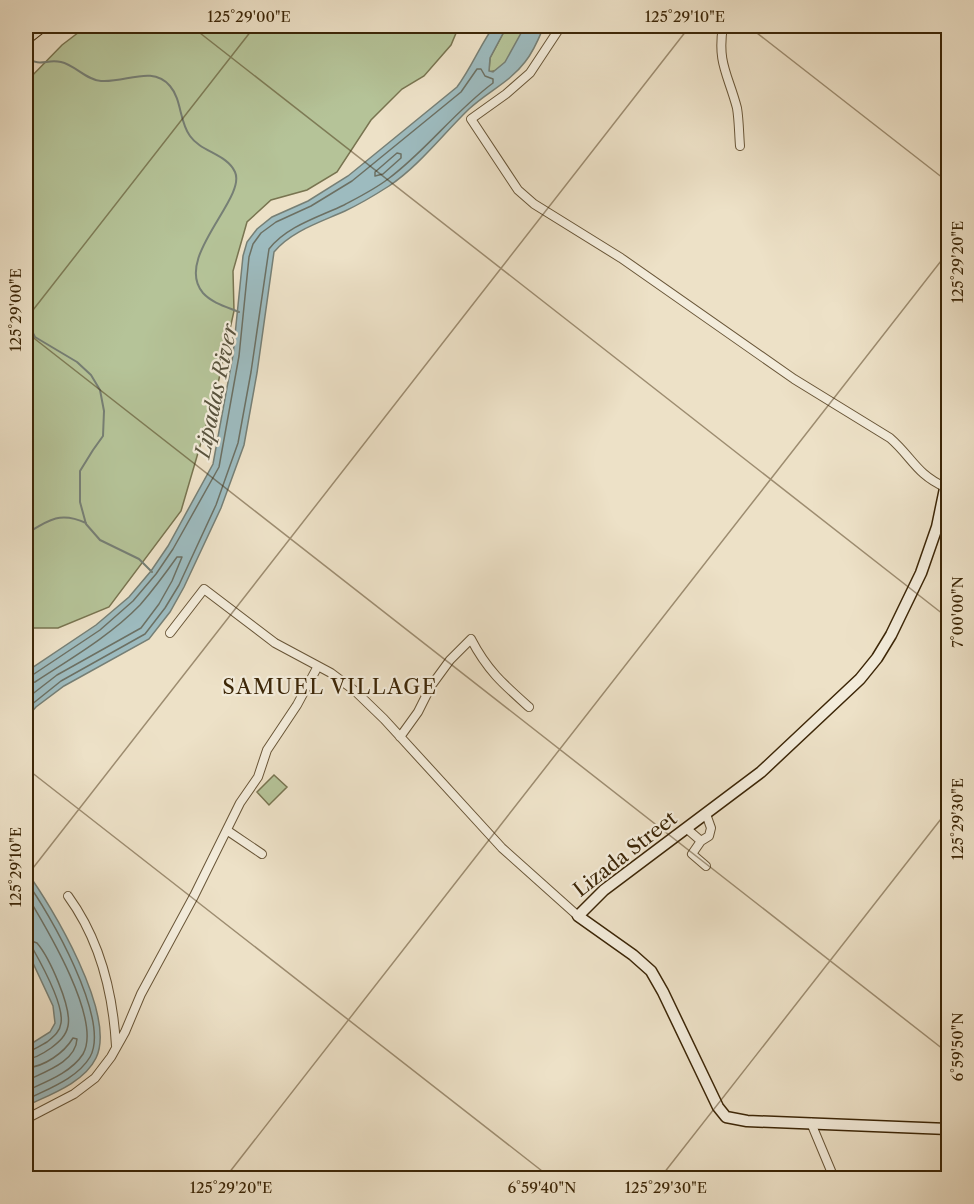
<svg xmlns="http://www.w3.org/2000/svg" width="974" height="1204" font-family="'Libre Caslon Text',serif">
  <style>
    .green { fill: #b5c398; stroke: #787450; stroke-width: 1.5 }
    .water { fill: #9dbbbf; stroke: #767f75; stroke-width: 1.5 }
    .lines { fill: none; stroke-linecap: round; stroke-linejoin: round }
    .shore { stroke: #6c7063; stroke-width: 1.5 }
    .stream { stroke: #767f75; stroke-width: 2 }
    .street-casing { stroke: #685537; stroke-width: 10 }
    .secondary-casing { stroke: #3c2607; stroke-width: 13 }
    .highway-casing { stroke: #3c2607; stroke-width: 16 }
    .street { stroke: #f3ecdb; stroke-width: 8 }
    .secondary { stroke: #f3ecdb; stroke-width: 10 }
    .highway { stroke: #ede1c7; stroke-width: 14 }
    .ticks { fill: none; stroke: #3c2607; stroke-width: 1.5; stroke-opacity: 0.45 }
    .labels { text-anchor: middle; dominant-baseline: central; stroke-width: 4.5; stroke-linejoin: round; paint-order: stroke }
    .street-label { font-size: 20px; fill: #3c2607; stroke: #f3ecdb }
    .water-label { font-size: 21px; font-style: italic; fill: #59533e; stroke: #f3ecdb }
    .neighbourhood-label { font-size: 21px; letter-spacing: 1.5px; fill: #3c2607; stroke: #f3ecdb }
    .neatline { fill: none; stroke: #3c2607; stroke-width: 2 }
    .ticks-label { font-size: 15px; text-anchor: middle; fill: #3c2607 }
  </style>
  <rect width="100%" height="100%" fill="#ede1c7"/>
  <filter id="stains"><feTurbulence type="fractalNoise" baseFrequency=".00333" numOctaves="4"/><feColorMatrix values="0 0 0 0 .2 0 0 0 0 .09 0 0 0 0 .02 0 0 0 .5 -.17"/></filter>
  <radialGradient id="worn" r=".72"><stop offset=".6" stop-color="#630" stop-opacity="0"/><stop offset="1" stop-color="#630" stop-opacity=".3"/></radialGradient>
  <path class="green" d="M87 26H459L451 45 424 76 402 89 371 120 337 172 307 190 271 200 247 222 233 271 234 311 217 388 181 511 109 607 58 628H26V82L62 45Z
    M507 26H525C518 40 508 71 489 72L490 58Z
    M274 775 287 787 269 805 257 792Z"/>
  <path class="water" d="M494 26H507L490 58 489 71 493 72 505 62 525 26H544C539 38 534 51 525 62 510 82 487 92 469 109 443 134 419 166 389 186 375 195 360 204 345 211 321 222 291 231 274 252L257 373 244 445 221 508 184 587 170 612 149 639 64 686 36 707 26 718V672L96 625 129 597 151 571 168 546 213 464 233 355 243 256 247 242 257 229 272 217 308 201 348 176 457 87C472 67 480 45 494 26Z
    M26 871C52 906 117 1015 96 1058 84 1083 49 1095 26 1106V1047L50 1032 55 1023 53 1006 26 948Z"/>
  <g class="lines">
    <path class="shore" d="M397 153 401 154V158L383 174 375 176V172Z
      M26 677 31 676 100 630 133 601 156 574 173 549 219 467 239 356 249 257 253 244 261 233 276 222 311 206 352 181 461 92 477 69H481L485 76 493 79V83C454 112 426 151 388 179 375 189 359 197 344 205 319 217 287 226 269 249L251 372 238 443 216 505 179 585 165 608 145 634 61 681 26 709
      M26 684 35 682C70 659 110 636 140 605 153 590 165 574 177 557H182L172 581 159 604 141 628 57 675 26 699
      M26 881C49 912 111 1020 90 1057 77 1079 47 1089 26 1100
      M26 894C44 924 103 1020 83 1054 71 1073 45 1082 26 1091
      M26 939 37 943C49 957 72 1007 68 1026 66 1036 59 1042 51 1048 44 1053 35 1059 26 1059
      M26 946 33 949C42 965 64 1005 61 1023 60 1032 53 1037 47 1042 40 1046 33 1051 26 1052
      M26 1068C44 1067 64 1053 73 1038L77 1039C76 1062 44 1072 26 1081"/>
    <path class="stream" d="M26 58C41 67 46 59 61 62 75 65 86 80 101 81 126 83 152 65 170 86 182 100 179 121 190 136 201 152 227 154 235 172 247 198 173 258 203 293 212 303 227 307 239 312
      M26 320 35 337 77 362 91 375 100 390 104 411 103 436 93 450 80 471V502L86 524 100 540 139 559 152 572
      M26 534C48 520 60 511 86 523"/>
    <defs>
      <path id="street" d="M561 26 530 73 506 94 471 119 518 190 534 204 621 258 794 379 890 438C912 457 916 474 945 487
        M723 26C717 63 728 74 737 108 739 120 739 134 740 146
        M170 633 204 589 275 643 331 673 355 691 384 719 502 848 578 916
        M400 737 418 712 431 686 450 660 471 639C487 670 503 684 529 707
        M686 828 701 841 692 854 706 866
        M228 831 262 854
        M701 841 709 836 711 828 706 814
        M68 896C100 940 113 992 116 1046
        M26 1119 74 1094 95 1078 111 1057 125 1032 141 994 194 896 240 803 258 777 267 750 297 705 318 666
        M811 1123 834 1178"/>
      <path id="secondary" d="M948 474 937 527 921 573 891 635 877 658 860 679 761 772 604 890 578 916 633 955 651 971 663 992 718 1107 726 1117 747 1121 948 1129"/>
      <path id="highway" d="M26 37 40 26"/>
    </defs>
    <use href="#street" class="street-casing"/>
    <use href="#secondary" class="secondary-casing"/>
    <use href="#highway" class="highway-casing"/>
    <use href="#street" class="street"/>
    <use href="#secondary" class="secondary"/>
    <use href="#highway" class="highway"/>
  </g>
  <path class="ticks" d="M191 26 948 618M748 26 948 182M26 319 255 26M26 332 948 1053M26 768 551 1178M26 877 690 26M225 1178 948 252M660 1178 948 810"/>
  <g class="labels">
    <g class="street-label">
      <text transform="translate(625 854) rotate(-38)">Lizada Street</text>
    </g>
    <g class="water-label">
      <text transform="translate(216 391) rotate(-78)">Lipadas River</text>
    </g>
    <g class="neighbourhood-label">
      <text x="330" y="686">SAMUEL VILLAGE</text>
    </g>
  </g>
  <rect width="974" height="1204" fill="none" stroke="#ede1c7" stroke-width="66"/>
  <rect x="33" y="33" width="908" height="1138" class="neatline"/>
  <g class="ticks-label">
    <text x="249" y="22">125°29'00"E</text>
    <text x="685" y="22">125°29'10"E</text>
    <text transform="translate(958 262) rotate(-90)" y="5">125°29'20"E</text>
    <text transform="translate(16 310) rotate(-90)" y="5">125°29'00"E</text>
    <text transform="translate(958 612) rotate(-90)" y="5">7°00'00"N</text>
    <text transform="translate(958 819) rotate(-90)" y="5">125°29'30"E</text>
    <text transform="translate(16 867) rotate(-90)" y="5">125°29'10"E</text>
    <text transform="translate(958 1047) rotate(-90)" y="5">6°59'50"N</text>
    <text x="231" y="1193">125°29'20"E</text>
    <text x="542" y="1193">6°59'40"N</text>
    <text x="666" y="1193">125°29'30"E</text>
  </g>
  <rect width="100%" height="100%" filter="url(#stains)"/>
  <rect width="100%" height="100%" fill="url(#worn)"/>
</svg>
